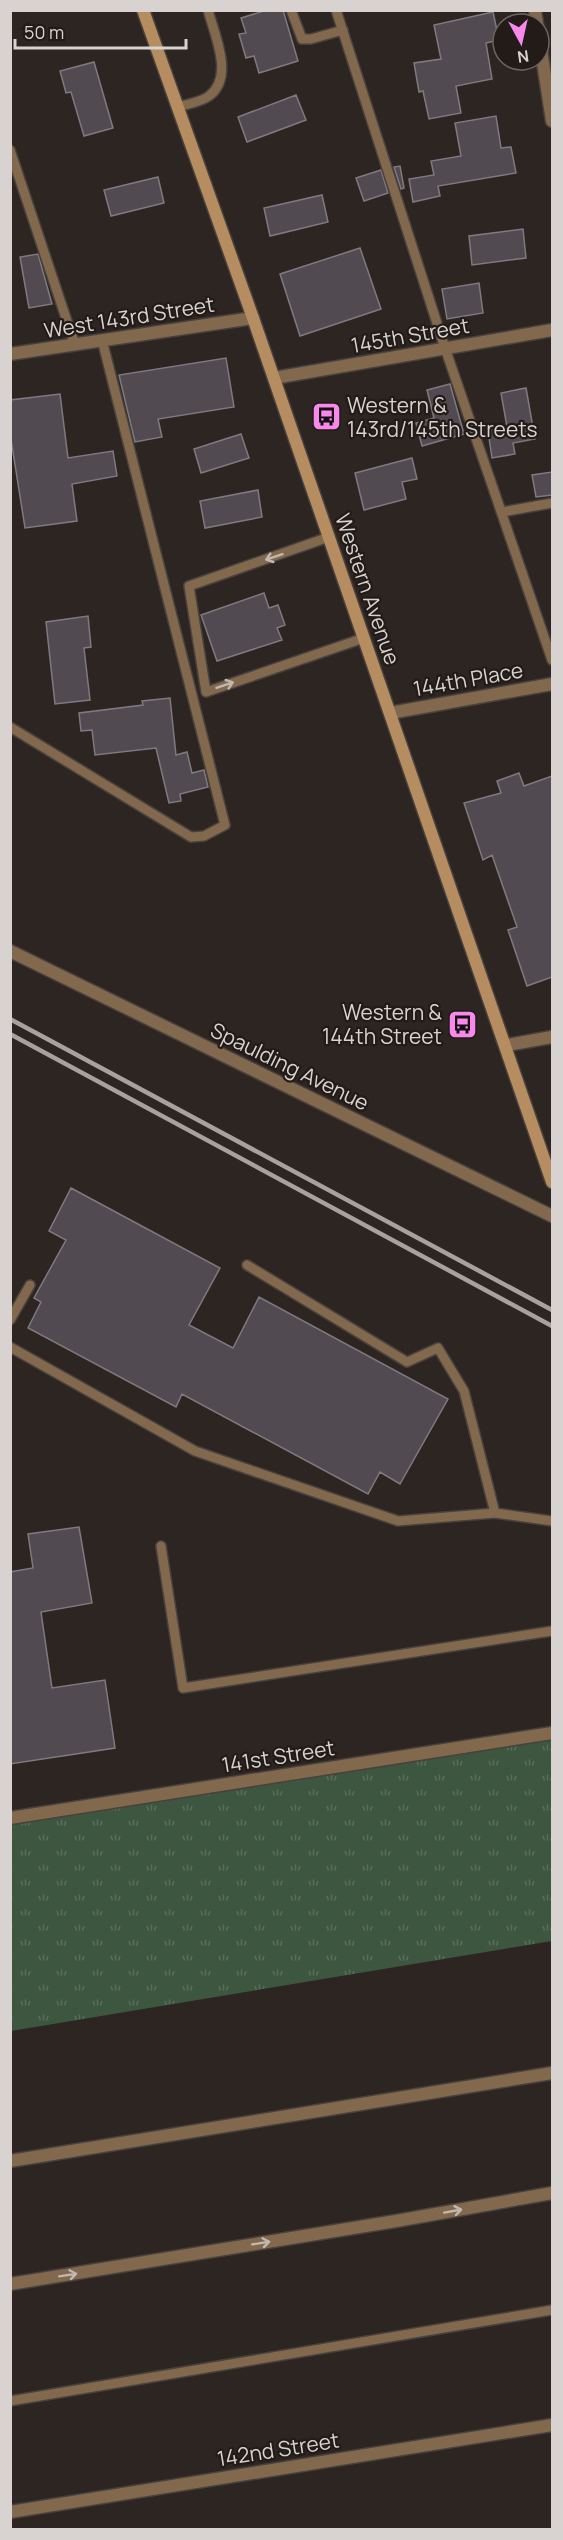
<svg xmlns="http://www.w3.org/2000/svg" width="563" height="2540" font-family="Manrope,sans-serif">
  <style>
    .grass { fill: url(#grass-tufts) }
    .building { fill: #514b51; stroke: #7f7980; stroke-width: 1.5 }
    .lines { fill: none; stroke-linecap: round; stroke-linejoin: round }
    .service-casing { stroke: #48413d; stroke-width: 12 }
    .minor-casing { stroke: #48413d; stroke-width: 15 }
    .secondary-casing { stroke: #48413d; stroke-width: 15 }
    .service { stroke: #82684d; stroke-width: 9 }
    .minor { stroke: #82684d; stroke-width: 12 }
    .secondary { stroke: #b68d60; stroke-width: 12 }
    .rail { stroke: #a7a19f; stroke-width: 4.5 }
    .oneway { stroke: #c2b8b0 }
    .labels { text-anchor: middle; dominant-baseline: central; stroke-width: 4.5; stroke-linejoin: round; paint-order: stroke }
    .street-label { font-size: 21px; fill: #d8d3d1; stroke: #221b18 }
    .poi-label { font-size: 21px; fill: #d8d3d1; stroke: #221b18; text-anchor: start }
  </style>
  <defs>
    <pattern id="grass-tufts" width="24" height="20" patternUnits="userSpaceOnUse" patternTransform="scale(1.5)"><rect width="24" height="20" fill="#3d5640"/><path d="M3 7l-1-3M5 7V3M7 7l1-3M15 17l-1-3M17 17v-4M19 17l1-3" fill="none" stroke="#586d5b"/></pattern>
  </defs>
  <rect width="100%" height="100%" fill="#2c2521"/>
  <path class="grass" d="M552 1733V1941L11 2031V1818Z"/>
  <path class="building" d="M267 10H283L298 61 259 73 254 56 246 58 239 34 246 33 241 18Z
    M493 12 499 40 486 43 492 79 456 86 461 113 429 119 423 91 419 92 414 63 441 59 434 25Z
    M94 62 113 128 84 136 71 92 66 93 60 71Z
    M296 95 306 120 247 142 238 117Z
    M496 116 501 148 511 147 516 173 438 186 440 196 413 202 409 179 434 175 431 161 461 156 455 123Z
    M400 166 404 188 401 189 394 167Z
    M381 170 388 193 364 201 356 178Z
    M158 177 164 203 111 216 104 190Z
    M322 195 328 222 270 236 264 208Z
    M523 229 526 258 472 265 469 236Z
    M360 248 381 309 300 336 280 274Z
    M38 254 52 304 29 308 20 257Z
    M479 283 483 313 447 319 442 289Z
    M226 358 234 407 158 419 162 437 135 442 119 375Z
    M450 384 464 434 422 446 416 423 434 418 427 390Z
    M526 388 535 439 513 443 515 454 492 458 488 431 507 427 501 393Z
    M60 394 68 458 113 451 117 476 72 484 77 521 25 528 10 433V400Z
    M241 434 249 458 201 473 194 449Z
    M412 458 417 479 402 482 406 499 364 510 355 473Z
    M552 472V495L536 497 532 475Z
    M258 490 262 517 205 528 200 501Z
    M264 593 269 608 278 605 285 625 277 628 282 640 217 661 201 615Z
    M88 616 91 647 84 648 90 700 55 704 46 622Z
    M170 698 176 755 187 752 192 773 204 770 208 787 180 794 181 801 169 803 156 748 95 755 92 730 81 731 79 713 143 705 142 701Z
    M519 773 524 786 552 776V977L527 986 508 930 517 927 492 855 483 860 464 803 501 793 497 781Z
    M71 1188 220 1268 189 1325 233 1348 259 1297 448 1399 400 1484 380 1472 368 1494 182 1394 176 1407 28 1328 41 1302 34 1298 66 1240 49 1231Z
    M79 1527 92 1603 41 1612 52 1688 105 1680 115 1748 10 1764V1572L33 1568 28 1534Z"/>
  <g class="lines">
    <defs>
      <path id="service" d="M291 10 302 39H311L343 30
        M336 10 445 348 552 660
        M178 107C187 104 201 102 209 96 235 77 214 34 208 10
        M10 150 75 345
        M502 512 552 503
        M329 537 189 586 206 692 364 638
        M10 727 191 837 204 836 225 825 102 340
        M247 1265 407 1362 438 1348 464 1391 495 1513
        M10 1320 30 1285
        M10 1347 195 1451 398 1521 495 1513 552 1521
        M161 1546 183 1688 552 1631
        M10 2401 552 2310"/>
      <path id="minor" d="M535 10 537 24
        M539 37 552 121
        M10 354 253 318
        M274 378 552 330
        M390 713 552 684
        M10 951 552 1216
        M507 1045 552 1037
        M10 1818 552 1733
        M10 2161 552 2073
        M10 2284 396 2221 552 2193
        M10 2512 552 2425"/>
      <path id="secondary" d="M143 10 253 318 552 1182"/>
    </defs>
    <use href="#service" class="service-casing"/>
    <use href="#minor" class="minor-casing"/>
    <use href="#secondary" class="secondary-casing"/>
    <use href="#service" class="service"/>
    <use href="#minor" class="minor"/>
    <use href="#secondary" class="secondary"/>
    <path class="rail" d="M10 1019 552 1310
      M10 1034 552 1326"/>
  </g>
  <defs><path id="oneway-shaft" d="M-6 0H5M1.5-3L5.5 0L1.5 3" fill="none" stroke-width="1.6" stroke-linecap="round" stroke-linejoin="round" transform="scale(1.5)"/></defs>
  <g class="oneway">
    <use href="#oneway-shaft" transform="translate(274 557) rotate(161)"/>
    <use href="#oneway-shaft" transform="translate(225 685) rotate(-19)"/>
    <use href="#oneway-shaft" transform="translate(453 2211) rotate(-10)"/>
    <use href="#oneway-shaft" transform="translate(261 2243) rotate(-9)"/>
    <use href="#oneway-shaft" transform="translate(68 2275) rotate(-9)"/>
  </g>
  <defs>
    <symbol id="bus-square" viewBox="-11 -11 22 22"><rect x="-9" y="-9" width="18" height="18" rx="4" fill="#f888ea" stroke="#221b18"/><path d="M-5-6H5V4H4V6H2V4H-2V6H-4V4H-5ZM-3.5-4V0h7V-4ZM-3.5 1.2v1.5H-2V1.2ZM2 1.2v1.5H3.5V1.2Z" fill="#111"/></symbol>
  </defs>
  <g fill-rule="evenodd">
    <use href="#bus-square" x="310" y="400" width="33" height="33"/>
    <use href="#bus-square" x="446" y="1008" width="33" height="33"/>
  </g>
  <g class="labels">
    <g class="street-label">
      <text transform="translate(129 317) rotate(-9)">West 143rd Street</text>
      <text transform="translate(410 335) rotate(-10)">145th Street</text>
      <text transform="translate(368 589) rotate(71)">Western Avenue</text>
      <text transform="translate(468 679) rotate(-10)">144th Place</text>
      <text transform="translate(290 1066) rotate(26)">Spaulding Avenue</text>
      <text transform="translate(278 1756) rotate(-9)">141st Street</text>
      <text transform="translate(278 2449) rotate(-9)">142nd Street</text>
    </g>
    <g class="poi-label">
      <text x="347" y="405">Western &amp;<tspan x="347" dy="24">143rd/145th Streets</tspan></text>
      <text x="442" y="1012" text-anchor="end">Western &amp;<tspan x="442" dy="24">144th Street</tspan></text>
    </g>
  </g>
  <rect width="563" height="2540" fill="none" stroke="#d8d3d1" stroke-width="24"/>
  <g transform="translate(521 42) rotate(172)"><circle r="28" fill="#221b18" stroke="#6b6562" stroke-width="1.5"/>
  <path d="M0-4.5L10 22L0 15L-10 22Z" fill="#f888ea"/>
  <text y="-9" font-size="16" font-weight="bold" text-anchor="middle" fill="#d8d3d1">N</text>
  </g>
  <path d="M15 39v9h171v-9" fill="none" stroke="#d8d3d1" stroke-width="3"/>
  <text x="24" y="39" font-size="18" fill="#d8d3d1" stroke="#221b18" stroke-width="4.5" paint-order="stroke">50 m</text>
</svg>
